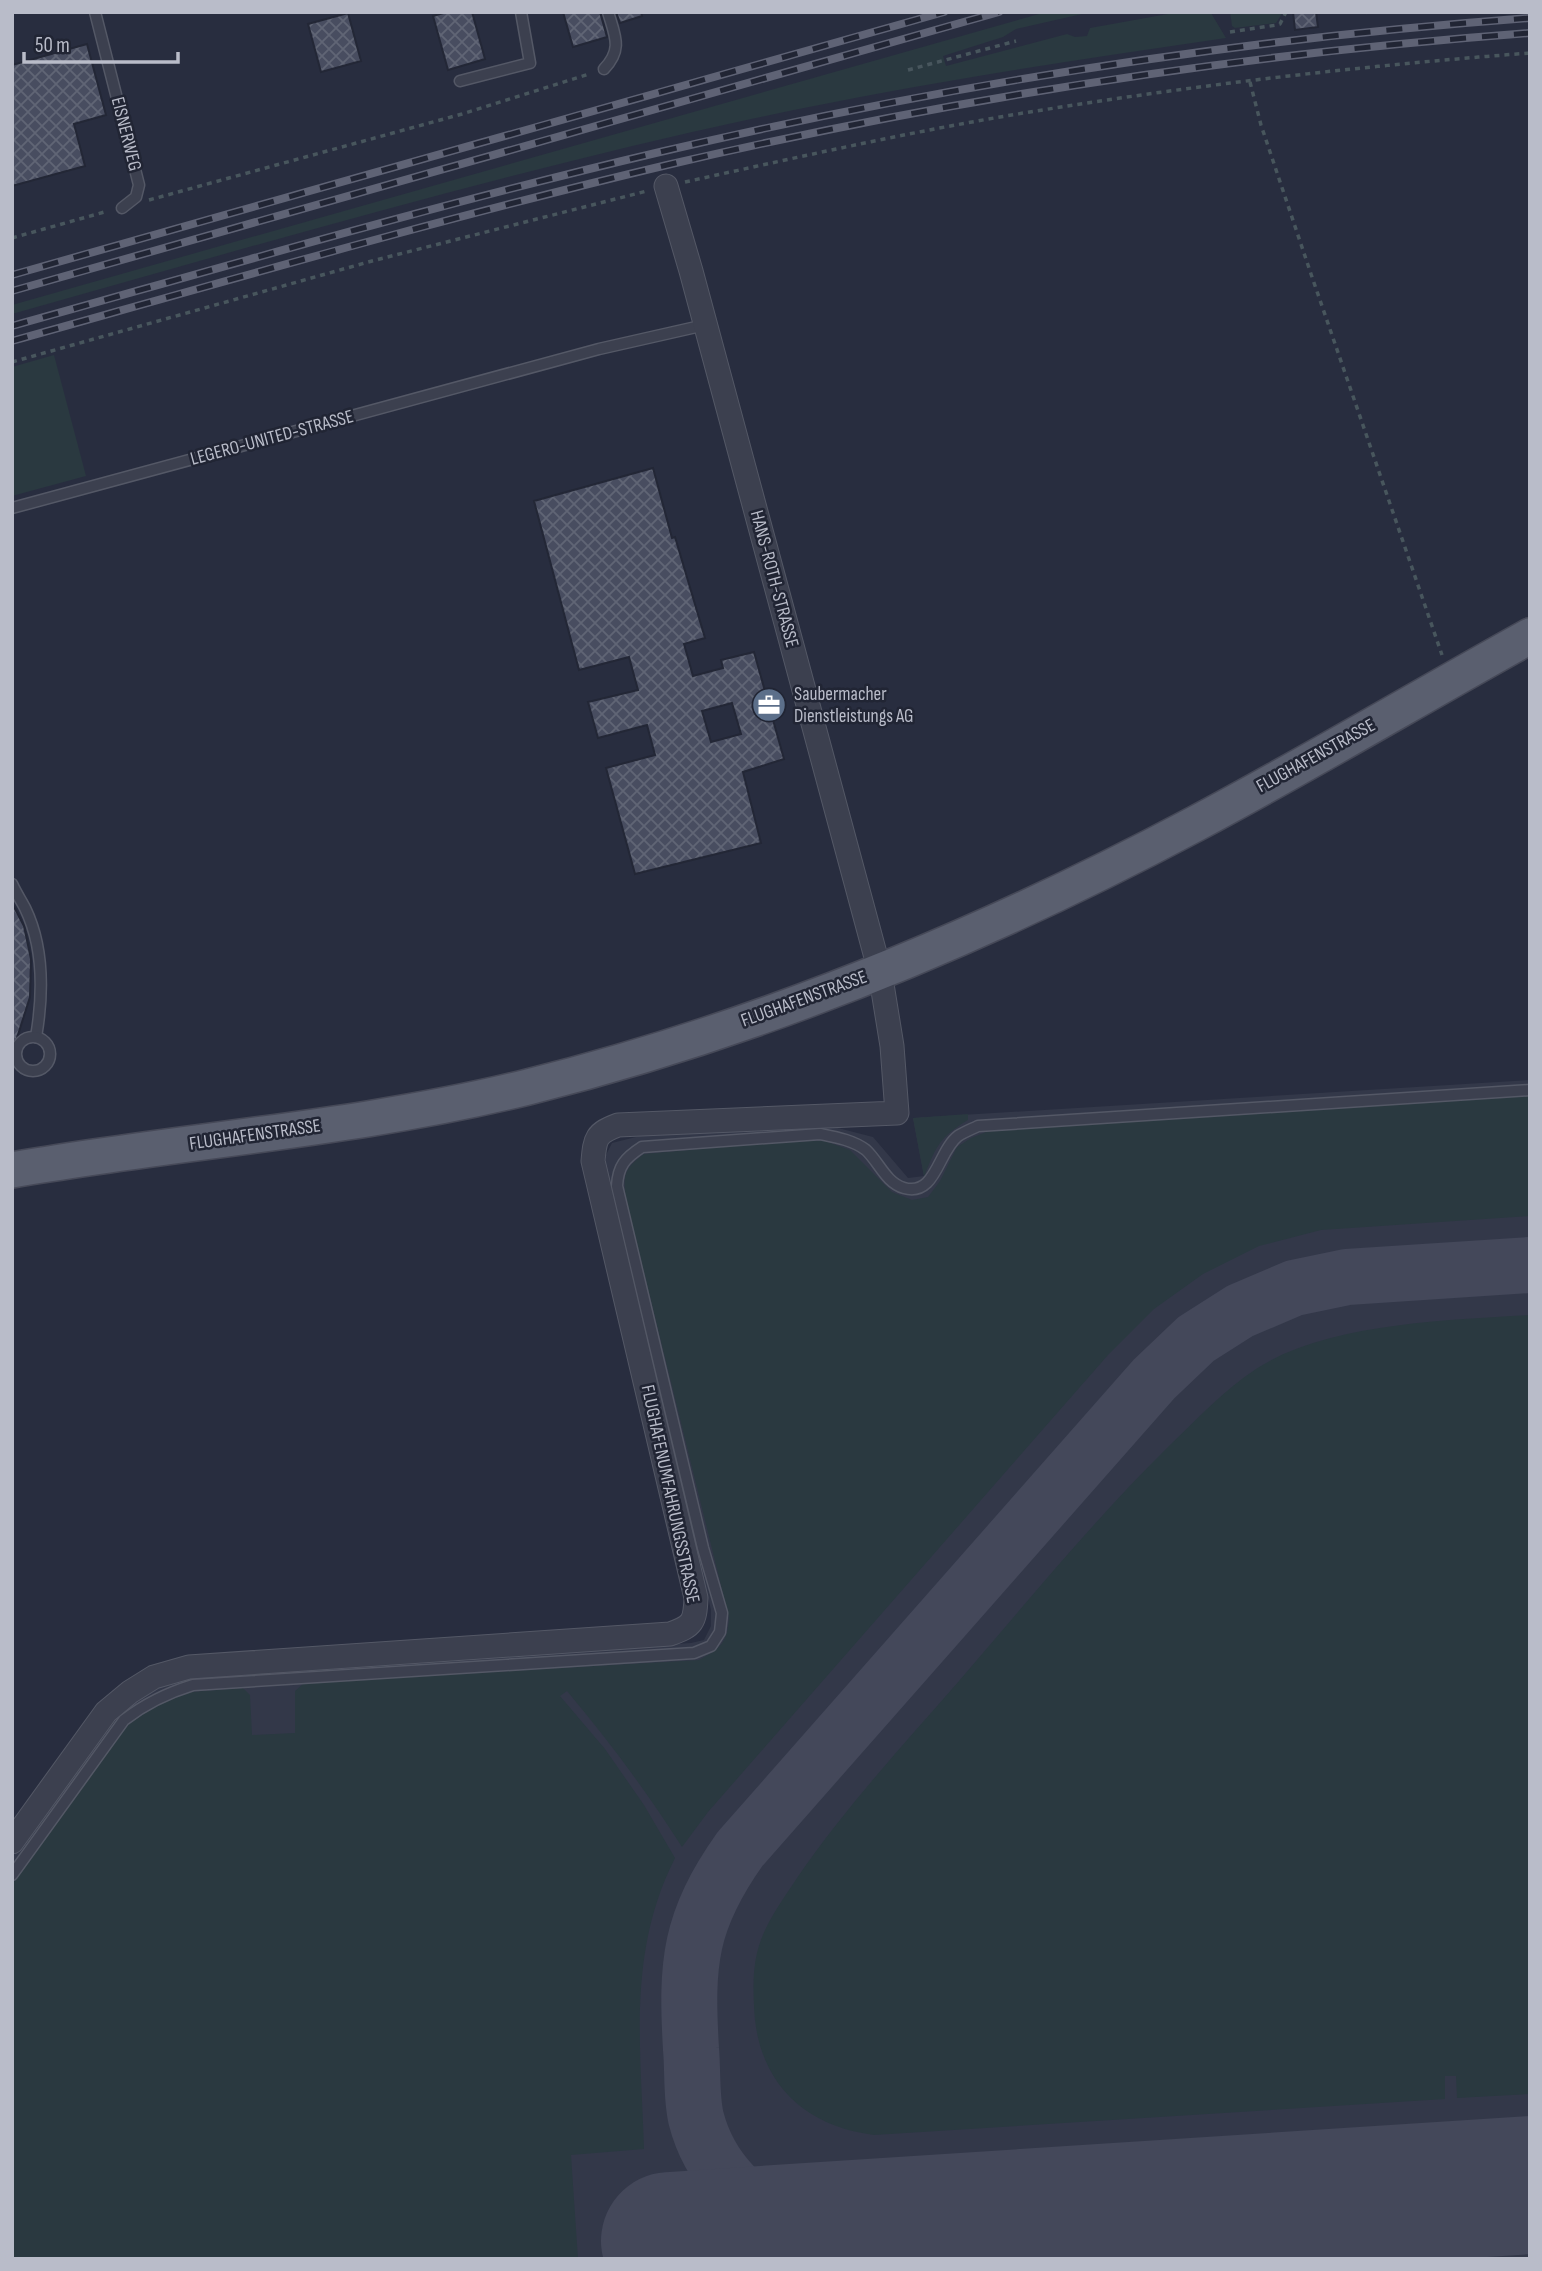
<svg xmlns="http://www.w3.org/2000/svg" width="1542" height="2271" viewBox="0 0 1542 2271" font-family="'Sofia Sans Condensed',sans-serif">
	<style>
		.airport { fill: #333849 }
		.grass { fill: #2a3940 }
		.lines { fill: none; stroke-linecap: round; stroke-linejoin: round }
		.taxiway { stroke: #44485a; stroke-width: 56 }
		.runway { stroke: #44485a; stroke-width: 138 }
		.building { fill: url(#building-cross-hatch); stroke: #232736; stroke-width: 2; fill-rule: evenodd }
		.lane-casing { stroke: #545866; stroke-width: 13 }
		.street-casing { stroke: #545866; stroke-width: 25 }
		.primary-casing { stroke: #464958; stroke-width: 38 }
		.path { stroke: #48565d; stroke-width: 3.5; stroke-dasharray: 5 5; stroke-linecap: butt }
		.lane { stroke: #3c404f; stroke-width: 10 }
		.street { stroke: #3c404f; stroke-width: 23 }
		.primary { stroke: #5a5f6f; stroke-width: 35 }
		.rail-casing { stroke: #5f6375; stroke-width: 8 }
		.rail { stroke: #212534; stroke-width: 5; stroke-dasharray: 16; stroke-linecap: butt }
		.labels { text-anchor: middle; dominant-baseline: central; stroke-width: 5; stroke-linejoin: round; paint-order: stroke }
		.street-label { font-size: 19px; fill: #b9bcc9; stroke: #212534 }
		.poi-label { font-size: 19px; fill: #b9bcc9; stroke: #212534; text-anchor: start }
	</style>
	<defs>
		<pattern id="building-cross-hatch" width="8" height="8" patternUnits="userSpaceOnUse" patternTransform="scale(1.75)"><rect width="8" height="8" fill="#484d60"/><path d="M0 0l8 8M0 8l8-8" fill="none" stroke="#606575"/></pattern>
	</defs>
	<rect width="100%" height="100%" fill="#282d3f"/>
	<path class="airport" d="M1530,1080V2259H12V1858L108,1724L141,1695L168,1682L199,1676L691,1643L704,1640L711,1626V1610L605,1175L606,1155L612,1143L640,1136L834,1127L873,1137L908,1178L924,1176L913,1118Z"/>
	<g class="grass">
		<path d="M1046,12H1091L1016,29L1003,37L943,56L946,66L1067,34L1075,37L1087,36L1090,28L1179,12L1211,13L1226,38C1067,61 908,85 751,119C502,173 257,245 12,314V305Z"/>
		<path d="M1230,12H1283L1276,23L1235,28L1232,26Z"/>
		<path d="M54,355L86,476L12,496V367Z"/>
		<path d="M1530,1095V1216L1321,1230L1259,1246L1203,1274L1154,1309L1108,1355L708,1812L682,1847C647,1792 609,1741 567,1691L560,1696L605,1749L644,1805L675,1858C627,1953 641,2047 644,2149L571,2155L578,2259H12V1884L123,1728L157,1705L190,1692L243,1688L250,1695L252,1735L295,1733V1691L304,1683L699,1660C721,1648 727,1643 729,1618L626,1199C623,1175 624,1169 644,1154L789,1141H825L850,1150L892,1192L912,1200L928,1197L940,1181L957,1147L971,1138L991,1130Z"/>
		<path d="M968,1114V1120C940,1137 936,1146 924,1177L913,1118Z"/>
		<path d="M1530,1315V2094L1457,2098L1456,2076H1445V2099L874,2135C801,2126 756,2079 754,2005C753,1988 753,1970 757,1953C763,1926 782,1901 797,1878C845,1808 903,1745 959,1681C1027,1602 1094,1520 1168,1447C1196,1420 1224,1390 1256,1369C1326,1323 1448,1320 1530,1315Z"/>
	</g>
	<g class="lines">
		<path class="taxiway" d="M845,2230C829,2228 812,2229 797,2224C747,2209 709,2169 696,2118C691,2096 693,2071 691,2049C686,1963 689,1921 740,1849L1154,1379L1196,1339L1240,1311L1294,1288L1347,1277L1530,1265"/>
		<path class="runway" d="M670,2241L1530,2185"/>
	</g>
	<g class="building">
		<path d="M447,12H472L485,59L448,70L433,16Z"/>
		<path d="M563,12H600L607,37L573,47Z"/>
		<path d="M616,12H641L642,16L620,23Z"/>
		<path d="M1293,12H1316L1318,27L1295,30Z"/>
		<path d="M348,13L361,61L321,72L308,24Z"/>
		<path d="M87,44L106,115L74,124L85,166L12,186V65Z"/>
		<path d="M653,468L672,538L675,537L705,638L684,644L693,676L723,668L721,660L754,652L784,759L743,772L761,843L635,874L606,768L655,755L647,725L598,738L588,702L638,690L629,657L579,670L534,501ZM732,703L741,734L711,742L702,711Z"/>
		<path d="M12,903L24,926L31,959L30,997L16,1041H12Z"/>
	</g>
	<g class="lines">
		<g class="lane-casing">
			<g id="lane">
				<path d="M95,12L139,185L136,197L122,208"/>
				<path d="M604,69C623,49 615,36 608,12"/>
				<path d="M460,81L530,63L521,12"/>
				<path d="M12,508L599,349L705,325"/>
				<path d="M12,884C16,893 21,900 25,908C44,947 43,996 36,1037"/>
				<circle cx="33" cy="1054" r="17"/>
				<path d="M12,1875L124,1720C146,1703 167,1693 193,1685L694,1653L711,1646L720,1632L722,1613L703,1548L617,1186C618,1166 625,1158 642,1147L820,1134C835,1137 853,1140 866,1150C879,1162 886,1183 904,1188C936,1197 938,1151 958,1136C964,1132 972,1129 978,1126L1530,1090"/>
			</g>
		</g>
		<g class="street-casing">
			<path id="street" d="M12,1842L106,1712L130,1692L154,1677L189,1667L670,1634C693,1626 695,1622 696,1598L593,1161C595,1138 596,1133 618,1125L897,1113L892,1046L880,972L691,271L666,186"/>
		</g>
		<g class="primary-casing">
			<path id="primary" d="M12,1170C184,1140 359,1129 528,1087C760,1029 984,936 1195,824C1308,764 1418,698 1530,636"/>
		</g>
		<g class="path">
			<path d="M1367,12L1368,13"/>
			<path d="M1230,32L1277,25L1280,24L1286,12"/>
			<path d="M908,70L1016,41"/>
			<path d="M1250,82L1261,125L1311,274L1442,655"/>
			<path d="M685,182C808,155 931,127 1055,108C1212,83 1371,65 1530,53"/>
			<path d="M149,200L462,114L589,74"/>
			<path d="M12,238L108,211"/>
			<path d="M12,362L372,261L647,191"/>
		</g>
		<use href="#lane" class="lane"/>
		<use href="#street" class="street"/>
		<use href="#primary" class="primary"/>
		<g class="rail-casing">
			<g id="rail">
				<path d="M12,275L944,12"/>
				<path d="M12,291L999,12"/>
				<path d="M12,326C227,266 442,203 660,152C945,85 1238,39 1530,18"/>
				<path d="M12,341C230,280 447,217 667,165C950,99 1240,54 1530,33"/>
			</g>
		</g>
		<use href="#rail" class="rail"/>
	</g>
	<defs>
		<g id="office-disc" transform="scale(1.75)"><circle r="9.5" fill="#5c6f8a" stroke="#212534"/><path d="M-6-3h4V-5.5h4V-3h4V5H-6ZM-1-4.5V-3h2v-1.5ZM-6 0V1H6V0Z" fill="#fff"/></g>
	</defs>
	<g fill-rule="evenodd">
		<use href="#office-disc" x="769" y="705"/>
	</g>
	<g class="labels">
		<g class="street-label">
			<text transform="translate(126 134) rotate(76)">EISNERWEG</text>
			<text transform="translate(272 438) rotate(-15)">LEGERO-UNITED-STRASSE</text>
			<text transform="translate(774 579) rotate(75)">HANS-ROTH-STRASSE</text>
			<text transform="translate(1316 756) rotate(-29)">FLUGHAFENSTRASSE</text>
			<text transform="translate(804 999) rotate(-20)">FLUGHAFENSTRASSE</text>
			<text transform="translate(255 1135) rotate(-8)">FLUGHAFENSTRASSE</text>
			<text transform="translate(670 1494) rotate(78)">FLUGHAFENUMFAHRUNGSSTRASSE</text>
		</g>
		<g class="poi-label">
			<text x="794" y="694">Saubermacher<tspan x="794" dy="22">Dienstleistungs AG</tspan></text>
		</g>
	</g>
	<rect width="1542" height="2271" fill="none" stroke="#b9bcc9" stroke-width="28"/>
	<path d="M24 52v10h154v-10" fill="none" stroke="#b9bcc9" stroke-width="3.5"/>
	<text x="35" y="52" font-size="21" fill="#b9bcc9" stroke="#212534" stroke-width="5" paint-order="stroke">50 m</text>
</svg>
